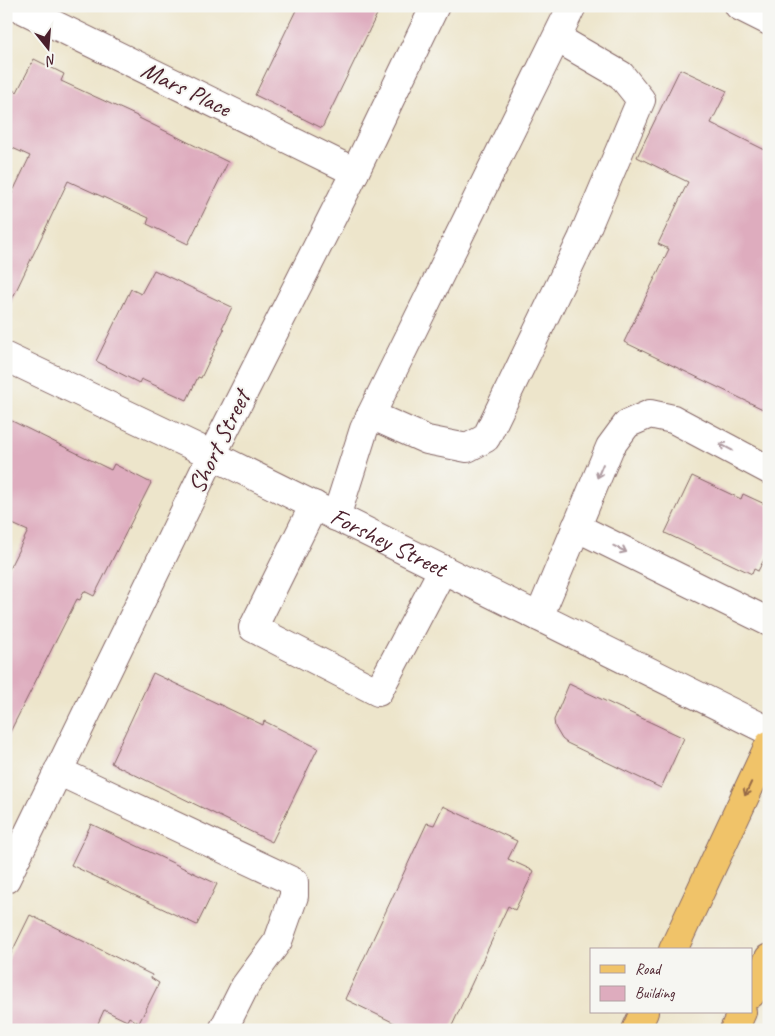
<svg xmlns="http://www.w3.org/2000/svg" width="775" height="1036" viewBox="0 0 775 1036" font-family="Caveat,sans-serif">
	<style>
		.building { fill: #deacbe }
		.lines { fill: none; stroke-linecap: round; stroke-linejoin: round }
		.minor-casing { stroke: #836463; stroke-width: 30 }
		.major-casing { stroke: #836463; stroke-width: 30 }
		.minor { stroke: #fff; stroke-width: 28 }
		.major { stroke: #f0c369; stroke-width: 28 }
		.oneway { stroke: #ae9aa0 }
		.oneway2 { stroke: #956947 }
		.labels { text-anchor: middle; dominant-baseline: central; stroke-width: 4; stroke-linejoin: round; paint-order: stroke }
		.street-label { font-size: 25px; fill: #4a1f2b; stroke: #f6f6f2 }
	</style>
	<rect width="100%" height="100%" fill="#f6f6f2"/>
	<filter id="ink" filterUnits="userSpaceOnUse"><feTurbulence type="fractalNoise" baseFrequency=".02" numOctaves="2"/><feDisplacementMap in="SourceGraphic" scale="10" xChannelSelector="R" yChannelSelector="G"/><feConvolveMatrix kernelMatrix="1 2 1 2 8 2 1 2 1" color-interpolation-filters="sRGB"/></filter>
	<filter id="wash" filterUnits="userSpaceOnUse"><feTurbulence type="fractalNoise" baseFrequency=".0096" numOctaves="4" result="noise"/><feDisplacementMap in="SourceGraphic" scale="20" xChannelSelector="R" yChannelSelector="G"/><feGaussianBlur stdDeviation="1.12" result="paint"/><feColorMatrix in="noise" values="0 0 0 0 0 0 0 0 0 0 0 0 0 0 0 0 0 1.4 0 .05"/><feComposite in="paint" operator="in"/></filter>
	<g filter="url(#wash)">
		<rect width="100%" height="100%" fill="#ede5cb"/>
		<g id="blocks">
			<g class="building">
				<path d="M298,6H381L322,128L255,95Z"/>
				<path d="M34,59L64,74L61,81L137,116V117L228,162L188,244L147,224L149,218L68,181L6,312V206L30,156L6,145V87L17,92Z"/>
				<path d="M680,69L727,91L711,123L769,152V412L624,342L669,249L658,244L688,182L637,157Z"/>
				<path d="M154,270L232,307L222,328L224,329L201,378L198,377L187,400L141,379L139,383L96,361L131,289L141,294Z"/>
				<path d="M6,418L111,470L114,464L151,483L94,596L84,591L80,600L77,599L6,740V575L28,531L6,521Z"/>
				<path d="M692,476L741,499L743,494L769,506V550L758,571L754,569L752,574L665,533Z"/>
				<path d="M153,673L263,725L264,721L318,748L272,842L111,763Z"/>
				<path d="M569,684L684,738L661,788L567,743L562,739L555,727L554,720Z"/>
				<path d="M443,806L517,841L508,859L534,871L515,910L508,906L450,1030H409L345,999L427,823L434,825Z"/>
				<path d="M91,824L217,884L197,925L71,865Z"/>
				<path d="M30,915L152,975L151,978L159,983L139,1023L129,1017L127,1021L104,1010L95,1030H6V964Z"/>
			</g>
		</g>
	</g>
	<g filter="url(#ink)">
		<use href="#blocks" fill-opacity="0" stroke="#836463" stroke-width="1"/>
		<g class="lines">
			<g class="minor-casing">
				<g id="minor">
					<path d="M16,6L355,172"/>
					<path d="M739,6L769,21"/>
					<path id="s1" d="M6,357L212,455L769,731"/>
					<path d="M371,415L427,440L467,448L486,438L582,239L641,100L621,75L557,38"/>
					<path d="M314,505L253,628L378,692L443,569"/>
					<path d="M336,517L364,429L572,6"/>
					<path d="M576,527L769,622"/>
					<path d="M539,617L610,447L627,424L650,414L673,419L769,470"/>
					<path d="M58,771L294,882V896L278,941L245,986L223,1030"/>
					<path d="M6,879L212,455L355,172L435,6"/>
				</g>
			</g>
			<g class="major-casing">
				<g id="major">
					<path d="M673,950L769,745"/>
					<path d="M751,994L769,958"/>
					<path d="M636,1030L644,1012"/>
					<path d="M734,1030L742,1012"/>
				</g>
			</g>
			<use href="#minor" class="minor"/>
			<use href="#major" class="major"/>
		</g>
		<defs><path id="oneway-shaft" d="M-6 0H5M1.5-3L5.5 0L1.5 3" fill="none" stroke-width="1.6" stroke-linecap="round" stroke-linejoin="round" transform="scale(1.25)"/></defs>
		<g class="oneway">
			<use href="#oneway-shaft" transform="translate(726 447) rotate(-152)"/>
			<use href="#oneway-shaft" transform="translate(600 471) rotate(113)"/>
			<use href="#oneway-shaft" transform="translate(620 549) rotate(26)"/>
		</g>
		<use class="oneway2" href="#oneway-shaft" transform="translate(748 789) rotate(115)"/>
	</g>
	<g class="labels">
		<g class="street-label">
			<text transform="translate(186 89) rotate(26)">Mars Place</text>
			<text transform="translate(219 442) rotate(-64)">Short Street</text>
			<text stroke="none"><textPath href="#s1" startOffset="425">Forshey Street</textPath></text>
		</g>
	</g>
	<rect width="775" height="1036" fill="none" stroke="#f6f6f2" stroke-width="25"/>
	<rect x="590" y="948" width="162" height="65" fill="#f6f6f2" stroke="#b1a0a2"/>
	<rect x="600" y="965" width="25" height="8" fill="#f0c369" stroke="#b1a0a2"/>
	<text x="635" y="974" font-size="15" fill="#4a1f2b">Road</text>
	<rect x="600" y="986" width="25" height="15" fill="#deacbe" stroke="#b1a0a2"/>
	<text x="635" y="998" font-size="15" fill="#4a1f2b">Building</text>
	<g transform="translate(48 48) rotate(163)" stroke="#f6f6f2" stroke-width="4" paint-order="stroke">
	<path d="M0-4L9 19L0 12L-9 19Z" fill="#4a1f2b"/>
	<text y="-8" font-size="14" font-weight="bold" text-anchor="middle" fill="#4a1f2b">N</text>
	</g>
</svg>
